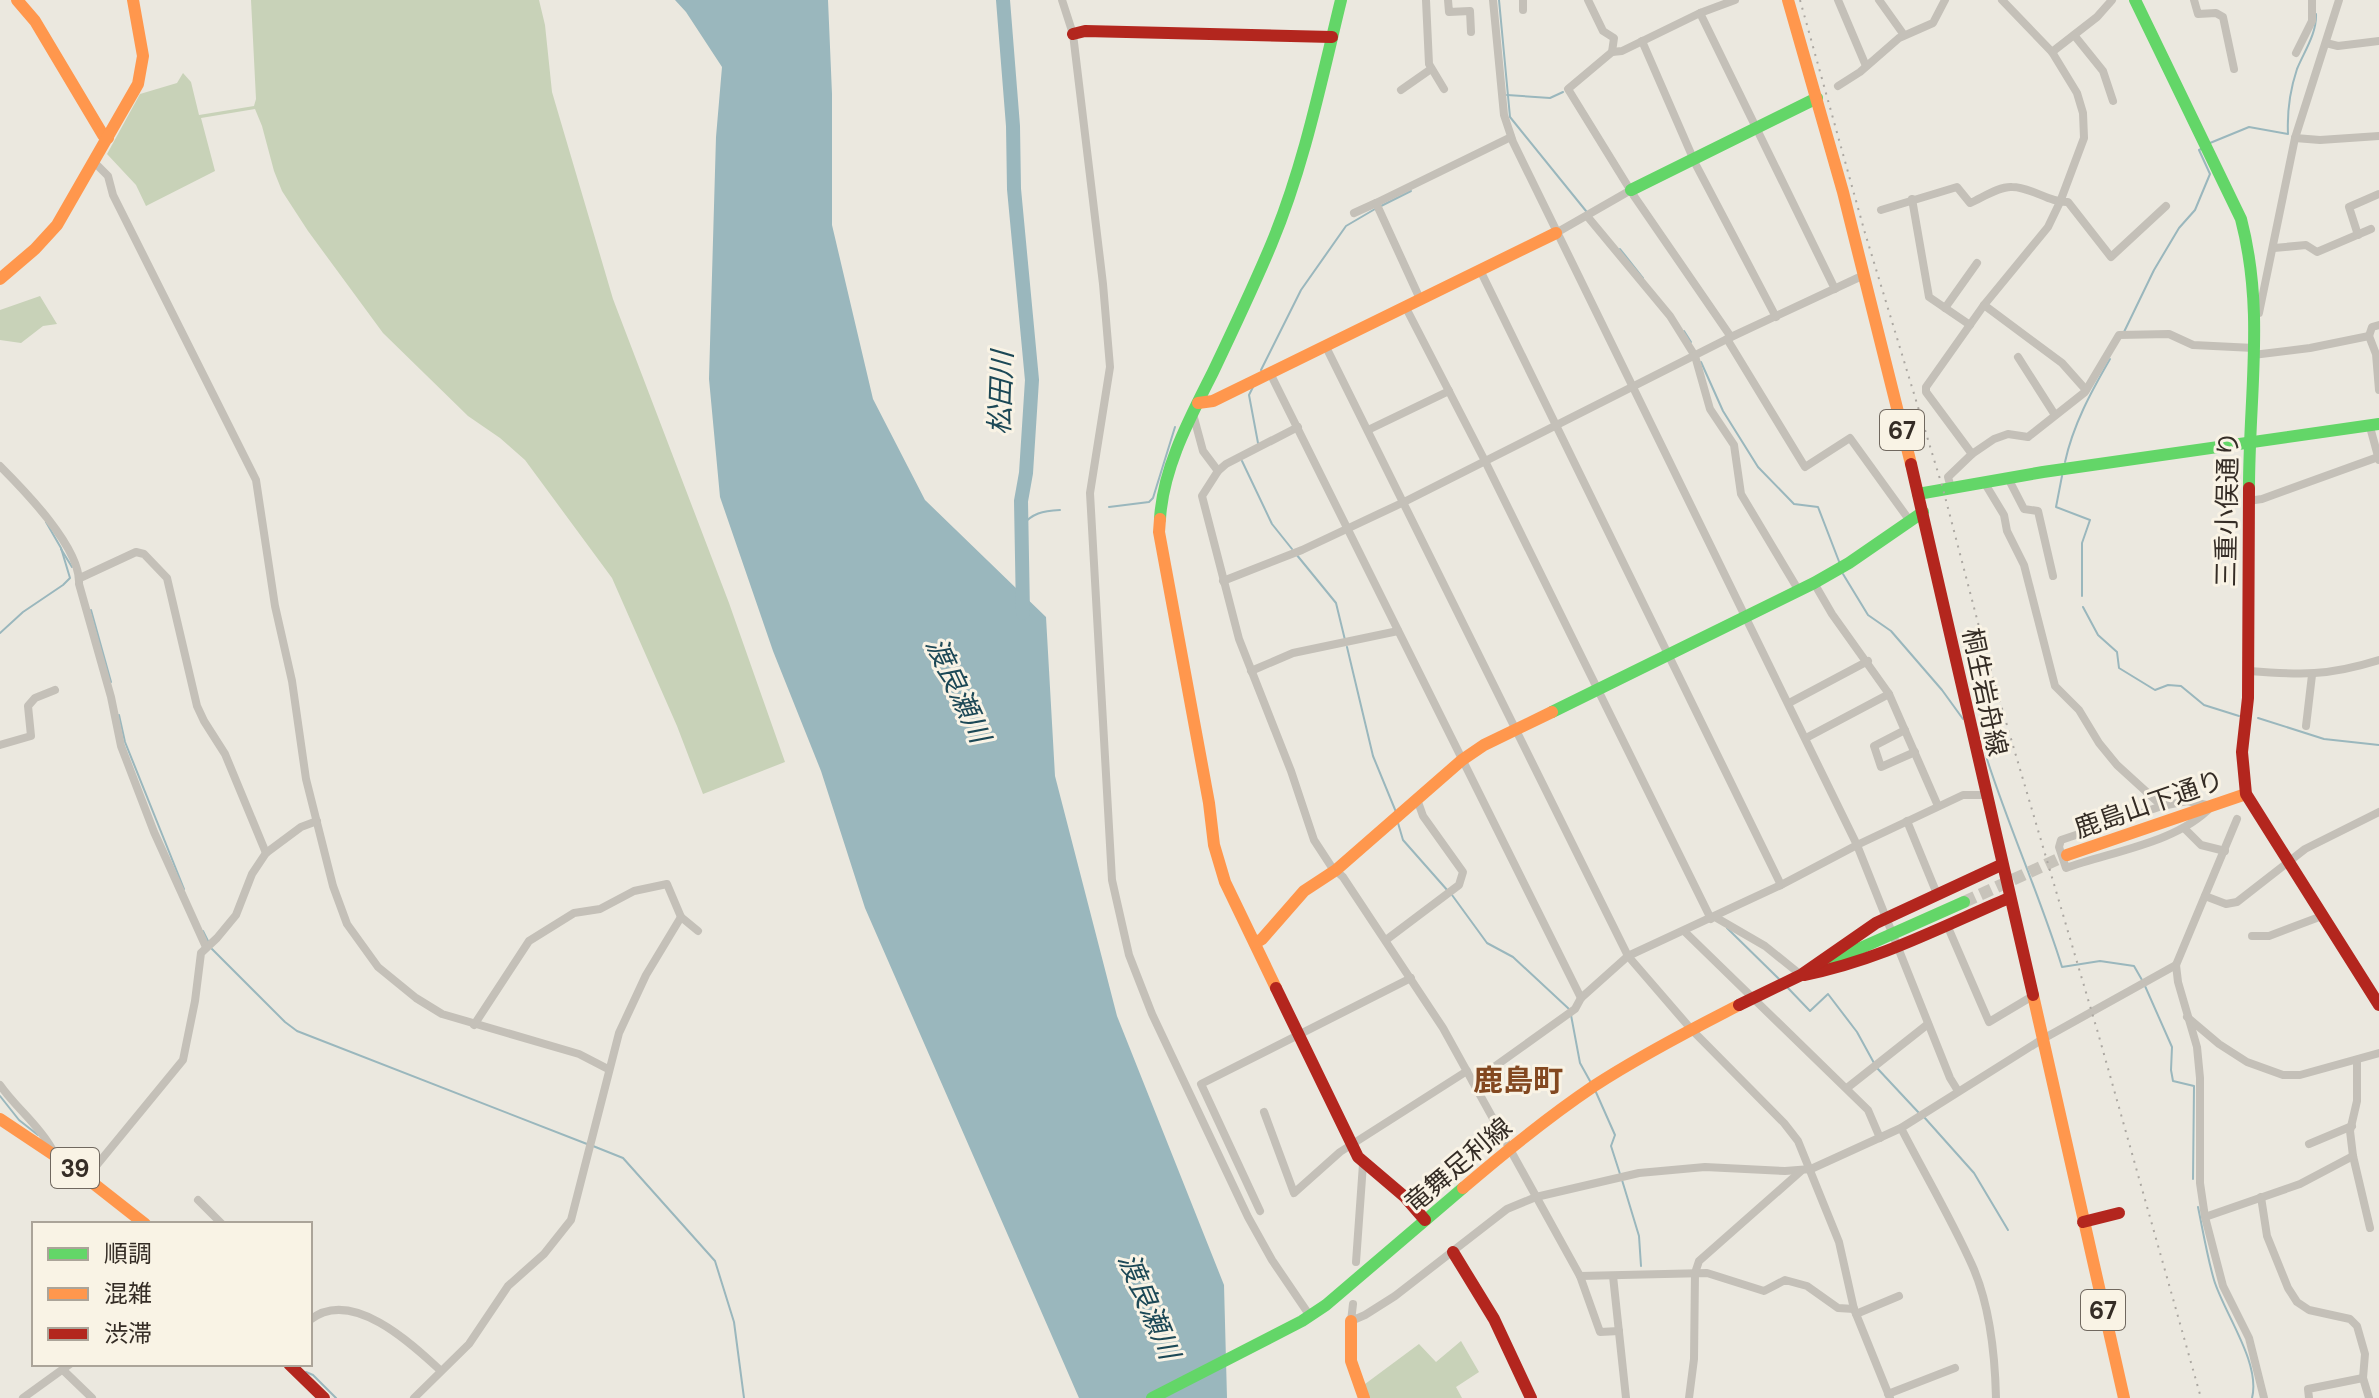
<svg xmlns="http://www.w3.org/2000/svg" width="2379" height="1398" viewBox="0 0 2379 1398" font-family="'DM Sans','Noto Sans JP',sans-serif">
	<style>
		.green { fill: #c8d2b8 }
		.water { fill: #9ab7bd }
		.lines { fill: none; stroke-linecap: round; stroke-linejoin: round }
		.stream { stroke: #9ab7bd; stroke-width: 2 }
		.river { stroke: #9ab7bd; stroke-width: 14 }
		.secondary-tunnel { stroke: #c7c3ba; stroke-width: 12; stroke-dasharray: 12 6; stroke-linecap: butt }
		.street { stroke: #c4c0b8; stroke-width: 8 }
		.fast { stroke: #63d668; stroke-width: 12 }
		.slow { stroke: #ff974d; stroke-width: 12 }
		.jam { stroke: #b3261e; stroke-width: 12 }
		.rail { stroke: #aca8a2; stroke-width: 2; stroke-dasharray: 2 6; stroke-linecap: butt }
		.labels { text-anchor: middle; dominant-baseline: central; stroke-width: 6; stroke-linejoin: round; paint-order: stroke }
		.shield { fill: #f9f3e5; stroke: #70685f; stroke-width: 2 }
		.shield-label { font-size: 24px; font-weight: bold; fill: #352d26 }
		.street-label { font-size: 26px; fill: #352d26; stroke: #f9f3e5 }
		.water-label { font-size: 28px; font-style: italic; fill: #1c4856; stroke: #f9f3e5 }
		.quarter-label { font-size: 30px; font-weight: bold; fill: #834820; stroke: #f9f3e5 }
	</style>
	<rect width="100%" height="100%" fill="#ebe8df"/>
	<g class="green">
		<path d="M251,0H539L545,25L552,92L613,299L729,603L785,762L703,794L677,726L612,578L525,460L500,438L468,416L383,333L308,231L282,191L274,171L262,126L255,109L201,118L215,171L146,206L136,185L107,154L140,94L177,83L183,73L191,82L199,115L254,106L256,99Z"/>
		<path d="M40,296L57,324L43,326L21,343L0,340V310Z"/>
		<path d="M1461,1341L1479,1372L1456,1387L1462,1398H1368L1361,1387L1419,1344L1436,1362Z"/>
	</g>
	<path class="water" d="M675,0H828L832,94V225L873,399L925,500L1046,617L1055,776L1117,1016L1224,1285L1227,1398H1079L865,908L821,771L773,651L720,497L709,379L716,137L722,67L686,12Z"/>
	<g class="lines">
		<g class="stream">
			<path d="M1499,0L1510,117L1586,211"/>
			<path d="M1507,95L1550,98L1563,92"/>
			<path d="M2210,143L2249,127L2288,134C2287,112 2290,90 2297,69C2304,52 2317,33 2316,14"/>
			<path d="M1381,206L1411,191"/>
			<path d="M1620,249L1643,278"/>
			<path d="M1684,331L1691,342"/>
			<path d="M2124,332L2154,270L2179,228L2195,210L2210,174L2199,150L2201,149"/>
			<path d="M1701,362L1723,411L1758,467L1794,504L1818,507L1840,564"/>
			<path d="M1261,370L1301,290L1346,226L1375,209"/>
			<path d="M1253,387L1249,395L1258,443"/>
			<path d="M1242,461L1272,524L1292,549"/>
			<path d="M2065,462C2073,425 2091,392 2110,359"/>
			<path d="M2062,476L2056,507L2090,520L2082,543V596"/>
			<path d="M1109,507L1149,502L1153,498L1175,427"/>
			<path d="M1021,526C1033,513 1042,511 1060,510"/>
			<path d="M61,549L72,567"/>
			<path d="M1296,554L1336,603L1345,640"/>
			<path d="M1843,574L1868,615L1891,631L1942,690L1963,719"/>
			<path d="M2083,607L2098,635L2117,652L2119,668L2155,690L2168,685L2181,686L2204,705L2239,716"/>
			<path d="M91,610L111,682"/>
			<path d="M0,633L23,612L63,585L70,578L61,548L46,522"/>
			<path d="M1347,647L1373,756L1396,812"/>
			<path d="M119,715L125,742L184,889"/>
			<path d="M2258,718L2324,739L2379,745"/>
			<path d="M1986,756C2009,828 2040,896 2062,967L2100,961L2134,966L2142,980"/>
			<path d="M1398,823L1403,840L1448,891"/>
			<path d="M1452,895L1487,943L1513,957L1569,1009"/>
			<path d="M1727,928L1780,980"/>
			<path d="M203,931L209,943"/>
			<path d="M212,949L285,1022L297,1031L587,1144"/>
			<path d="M2145,986L2172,1047L2171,1070L2173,1081L2194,1086L2193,1179"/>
			<path d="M1787,987L1810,1011L1828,994L1857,1032L1874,1063"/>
			<path d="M1571,1015L1580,1063L1590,1081"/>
			<path d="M1877,1068L1919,1113"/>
			<path d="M1595,1090L1615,1135L1611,1146L1620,1174"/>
			<path d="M0,1096L19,1120L38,1135"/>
			<path d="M1924,1117L1974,1173L2008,1230"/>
			<path d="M593,1146L623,1158L715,1261L734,1322L744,1398"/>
			<path d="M1622,1180L1639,1236L1641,1266"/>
			<path d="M2198,1207C2203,1231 2207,1256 2214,1280C2224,1313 2261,1363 2252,1398"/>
			<path d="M306,1372L313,1375L336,1398"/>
		</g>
		<path class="river" d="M1003,0L1013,126L1014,189L1032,380L1026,473L1021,501L1023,613"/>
		<path class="secondary-tunnel" d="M1964,902L2067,855"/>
		<g class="street">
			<path d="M1062,0L1073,34L1103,284L1110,367L1090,493L1112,880L1129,955L1152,1014L1248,1217L1272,1260L1310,1316"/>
			<path d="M1426,0L1429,64L1444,89"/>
			<path d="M1448,0L1449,12L1470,11L1471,32"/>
			<path d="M1493,0L1504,115L1513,142L1857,845L1950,1078L1958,1091"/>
			<path d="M1588,0L1603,31L1614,38L1612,52"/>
			<path d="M1838,0L1866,66"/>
			<path d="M1879,0L1904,35"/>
			<path d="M2194,0L2198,14L2216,13L2223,17L2234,69"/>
			<path d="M1523,10V0"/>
			<path d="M1700,13L1835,289"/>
			<path d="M2074,35L2103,71L2113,101"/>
			<path d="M1642,41L1696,165L1776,317"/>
			<path d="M2326,43L2338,46L2379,41"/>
			<path d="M2052,52L2097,17L2112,0"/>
			<path d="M2296,53L2312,21V0"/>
			<path d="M1838,86L1860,72L1899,38L1933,23L1945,0"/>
			<path d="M1401,90L1431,69"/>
			<path d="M2295,138L2320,140L2379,136"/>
			<path d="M95,163L108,176L113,195L256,480L275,606L292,681L306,779L333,886L347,924L378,967L416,998L442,1014L579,1054L608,1069"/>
			<path d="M1912,199L1929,297L1970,325"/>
			<path d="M1881,210L1957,187L1970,203C1982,198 1999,186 2012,187C2032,187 2049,203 2068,202L2111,257L2166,206"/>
			<path d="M1354,213L1376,203"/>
			<path d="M1587,216L1670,316L1695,356L1710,409L1734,445L1741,494L1799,591"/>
			<path d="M1556,233L1631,190"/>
			<path d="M2358,235L2349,207L2379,194"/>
			<path d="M2274,248L2306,245L2317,252L2371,229"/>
			<path d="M1480,270L1781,885"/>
			<path d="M1420,299L1376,203L1511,137"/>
			<path d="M1984,305L2062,363L2086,390"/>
			<path d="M1405,306L1485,461L1711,919"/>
			<path d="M1945,308L1977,263"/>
			<path d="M2259,313L2295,138L2339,0"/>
			<path d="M2369,336L2372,327L2379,325"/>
			<path d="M1731,337L1634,196L1568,89L1612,52L1622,51L1700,13L1735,0"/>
			<path d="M1727,339L1805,467L1850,438L1910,521"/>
			<path d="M1326,347L1628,956L1691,1029L1784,1123L1798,1141L1839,1242L1854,1309L1890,1398"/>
			<path d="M2253,355L2310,348L2369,336L2376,354L2379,390"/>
			<path d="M2018,357L2055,415"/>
			<path d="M1270,373L1581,998"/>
			<path d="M1193,414L1203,451L1218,471"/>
			<path d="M1298,427L1226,464L1218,471L1202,496L1239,639L1291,771L1314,840L1331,866L1343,877L1443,1028L1580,1276L1707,1273L1764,1291L1785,1280L1807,1286L1838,1308L1854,1309"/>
			<path d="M2370,427L2379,460"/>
			<path d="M1368,430L1449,391"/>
			<path d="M1972,454L1926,392V387L1984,305L2048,227L2060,202L2084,138L2083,113L2077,93L2052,52L2002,0"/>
			<path d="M0,466C25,491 81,548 79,584L111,697L121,746L154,832L206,947"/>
			<path d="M2008,478L2024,509L2038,511L2053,576"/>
			<path d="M1984,482L2004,515L2007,531L2024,565L2055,686L2079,710L2099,743L2117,765L2162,806"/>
			<path d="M1951,488L1948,477L1972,454L1994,439L2008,434L2028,437L2085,392L2119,335L2169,334L2193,345L2254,348"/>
			<path d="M2248,501L2262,499L2378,457"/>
			<path d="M80,578L136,552L144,554L167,578L197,706L204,721L225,754L266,853"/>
			<path d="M1223,581L1302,550L1404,502L1731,337L1864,275"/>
			<path d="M1814,583L1832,614L1889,694L1938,806"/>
			<path d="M1251,671L1293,653L1398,631"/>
			<path d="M2249,671C2301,675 2328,676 2379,660"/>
			<path d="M1789,703L1868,661"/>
			<path d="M2306,726L2312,675"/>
			<path d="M1905,730L1874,746L1881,767L1915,752"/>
			<path d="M1806,738L1889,694"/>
			<path d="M0,745L31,736L28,706L35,698L55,690"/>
			<path d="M2187,801L2212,806C2177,843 2113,851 2066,868L2059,847L2061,840L2162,806Z"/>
			<path d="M2237,819L2176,965L2178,982L2197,1047L2200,1078V1183L2205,1217L2223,1286L2249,1338L2264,1398"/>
			<path d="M1907,821L1937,894"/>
			<path d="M2185,829L2201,845L2225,851"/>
			<path d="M2205,896L2226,904L2237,902L2305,849L2379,812"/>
			<path d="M1715,917L1765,946L1801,975"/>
			<path d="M1947,925L1989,1022L2031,997"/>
			<path d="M1684,931L1868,1110L1880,1138"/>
			<path d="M2252,936H2269L2322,916"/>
			<path d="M1386,940L1459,885L1463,872L1423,816L1417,799"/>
			<path d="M2187,1017L2219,1044L2247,1062L2283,1075H2300L2379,1053"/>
			<path d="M474,1025L529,941L574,913L600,909L634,891L667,884L681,917"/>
			<path d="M2357,1061V1101L2350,1131L2353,1156L2370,1228"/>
			<path d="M1473,1082L1575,1009L1581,998L1628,956L1781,885L1857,845L1963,795H1985"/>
			<path d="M0,1085C16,1108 39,1125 52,1149"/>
			<path d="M1847,1088L1928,1024"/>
			<path d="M1264,1112L1294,1193L1340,1152L1467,1071"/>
			<path d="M1901,1128C1924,1173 1951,1218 1972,1265C1990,1305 1995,1354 1996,1398"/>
			<path d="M2309,1144L2352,1126"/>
			<path d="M87,1177L183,1060L195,1001L201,953L217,938L236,915L252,874L266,853L301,827L317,821"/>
			<path d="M2261,1197L2267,1236L2288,1288L2297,1302L2309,1310L2350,1319L2357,1326L2365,1354L2363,1378L2369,1398"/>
			<path d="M198,1200L222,1224"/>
			<path d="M1260,1211L1201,1084L1411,978"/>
			<path d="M2205,1217L2300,1184L2353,1156"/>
			<path d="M1356,1262L1363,1164"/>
			<path d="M1580,1276L1600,1332L1619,1331"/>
			<path d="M1613,1276L1626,1398"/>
			<path d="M1353,1304L1351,1321L1365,1315L1395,1296L1507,1209L1536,1197L1639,1173L1705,1167L1785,1171L1811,1169L1901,1128L2041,1040L2176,965"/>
			<path d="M1856,1314L1899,1296"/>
			<path d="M310,1320C351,1287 411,1343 440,1370"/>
			<path d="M63,1370L92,1398"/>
			<path d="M1888,1394L1955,1368"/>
			<path d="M23,1398L70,1364"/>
			<path d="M414,1398L469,1344L508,1286L544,1254L571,1220L619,1033L646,975L681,917L698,931"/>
			<path d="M1689,1398L1694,1359L1695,1273L1699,1261L1801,1171"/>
			<path d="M2309,1398L2308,1389L2363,1378"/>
		</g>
		<g class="fast">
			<path d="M2135,0L2241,219C2265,311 2249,394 2249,488"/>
			<path d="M1631,190L1817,98"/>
			<path d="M1918,494L2043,472L2379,424"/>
			<path d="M1160,519C1163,467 1190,418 1213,372C1233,330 1253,288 1271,245C1304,166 1321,82 1341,0"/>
			<path d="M1552,712L1814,583L1849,563L1923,512"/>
			<path d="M1818,967L1964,902"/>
			<path d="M1152,1398L1302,1321L1326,1305L1463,1188"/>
		</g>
		<g class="slow">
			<path d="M17,0L35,21L103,135L108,138"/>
			<path d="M1788,0L1843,192L1911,464"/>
			<path d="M0,279L35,249L57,225L138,84L143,56L133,0"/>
			<path d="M1198,403L1213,401L1556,233"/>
			<path d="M1160,519L1159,532L1209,803L1214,845L1225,882L1276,988"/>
			<path d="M2067,855L2246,794"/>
			<path d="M1255,943L1262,939L1304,891L1336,870L1462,760L1484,745L1552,712"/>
			<path d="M2033,995L2124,1398"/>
			<path d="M0,1119L75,1169L145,1224"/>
			<path d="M1463,1188C1505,1152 1548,1117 1594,1086C1640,1056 1690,1030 1739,1005"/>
			<path d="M1351,1321V1361L1364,1398"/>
		</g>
		<g class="jam">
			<path d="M1073,34L1085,31L1332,37"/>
			<path d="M1911,464L2033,995"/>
			<path d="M2249,488L2248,698L2242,752L2246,794L2379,1005"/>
			<path d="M1804,975C1877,961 1941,927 2009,898"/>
			<path d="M1276,988L1358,1157L1405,1197L1425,1220"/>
			<path d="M1739,1005L1801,975L1876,923L2001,865"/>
			<path d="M2083,1222L2119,1213"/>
			<path d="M1453,1252L1494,1319L1531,1398"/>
			<path d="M289,1364L324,1398"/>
		</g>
		<path class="rail" d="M1800,0L1865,233L1943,489L1988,661L2098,1033L2201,1398"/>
	</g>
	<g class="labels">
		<g class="shield">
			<rect x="1880" y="410" width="44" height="40" rx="6"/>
			<rect x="51" y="1148" width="48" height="40" rx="6"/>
			<rect x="2081" y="1290" width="44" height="40" rx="6"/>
		</g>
		<g class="shield-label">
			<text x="1902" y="430">67</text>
			<text x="75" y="1168">39</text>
			<text x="2103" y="1310">67</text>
		</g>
		<g class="street-label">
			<text transform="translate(2227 509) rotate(-89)">三重小俣通り</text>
			<text transform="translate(1985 692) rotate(78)">桐生岩舟線</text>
			<text transform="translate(2149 804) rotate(-19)">鹿島山下通り</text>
			<text transform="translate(1458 1165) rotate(-40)">竜舞足利線</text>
		</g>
		<g class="water-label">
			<text transform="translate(1001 393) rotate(-88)">松田川</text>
			<text transform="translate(958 690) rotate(65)">渡良瀬川</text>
			<text transform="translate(1149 1306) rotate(67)">渡良瀬川</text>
		</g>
		<g class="quarter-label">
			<text x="1518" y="1080">鹿島町</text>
		</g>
	</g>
	<rect x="32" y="1222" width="280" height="144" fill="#f9f3e5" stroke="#aba499" stroke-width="2"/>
	<rect x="48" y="1248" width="40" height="12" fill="#63d668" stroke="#aba499" stroke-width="2"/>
	<text x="104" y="1262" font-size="24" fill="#352d26">順調</text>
	<rect x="48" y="1288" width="40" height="12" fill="#ff974d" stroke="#aba499" stroke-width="2"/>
	<text x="104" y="1302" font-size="24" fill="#352d26">混雑</text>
	<rect x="48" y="1328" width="40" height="12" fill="#b3261e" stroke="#aba499" stroke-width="2"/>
	<text x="104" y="1342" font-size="24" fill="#352d26">渋滞</text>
</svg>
